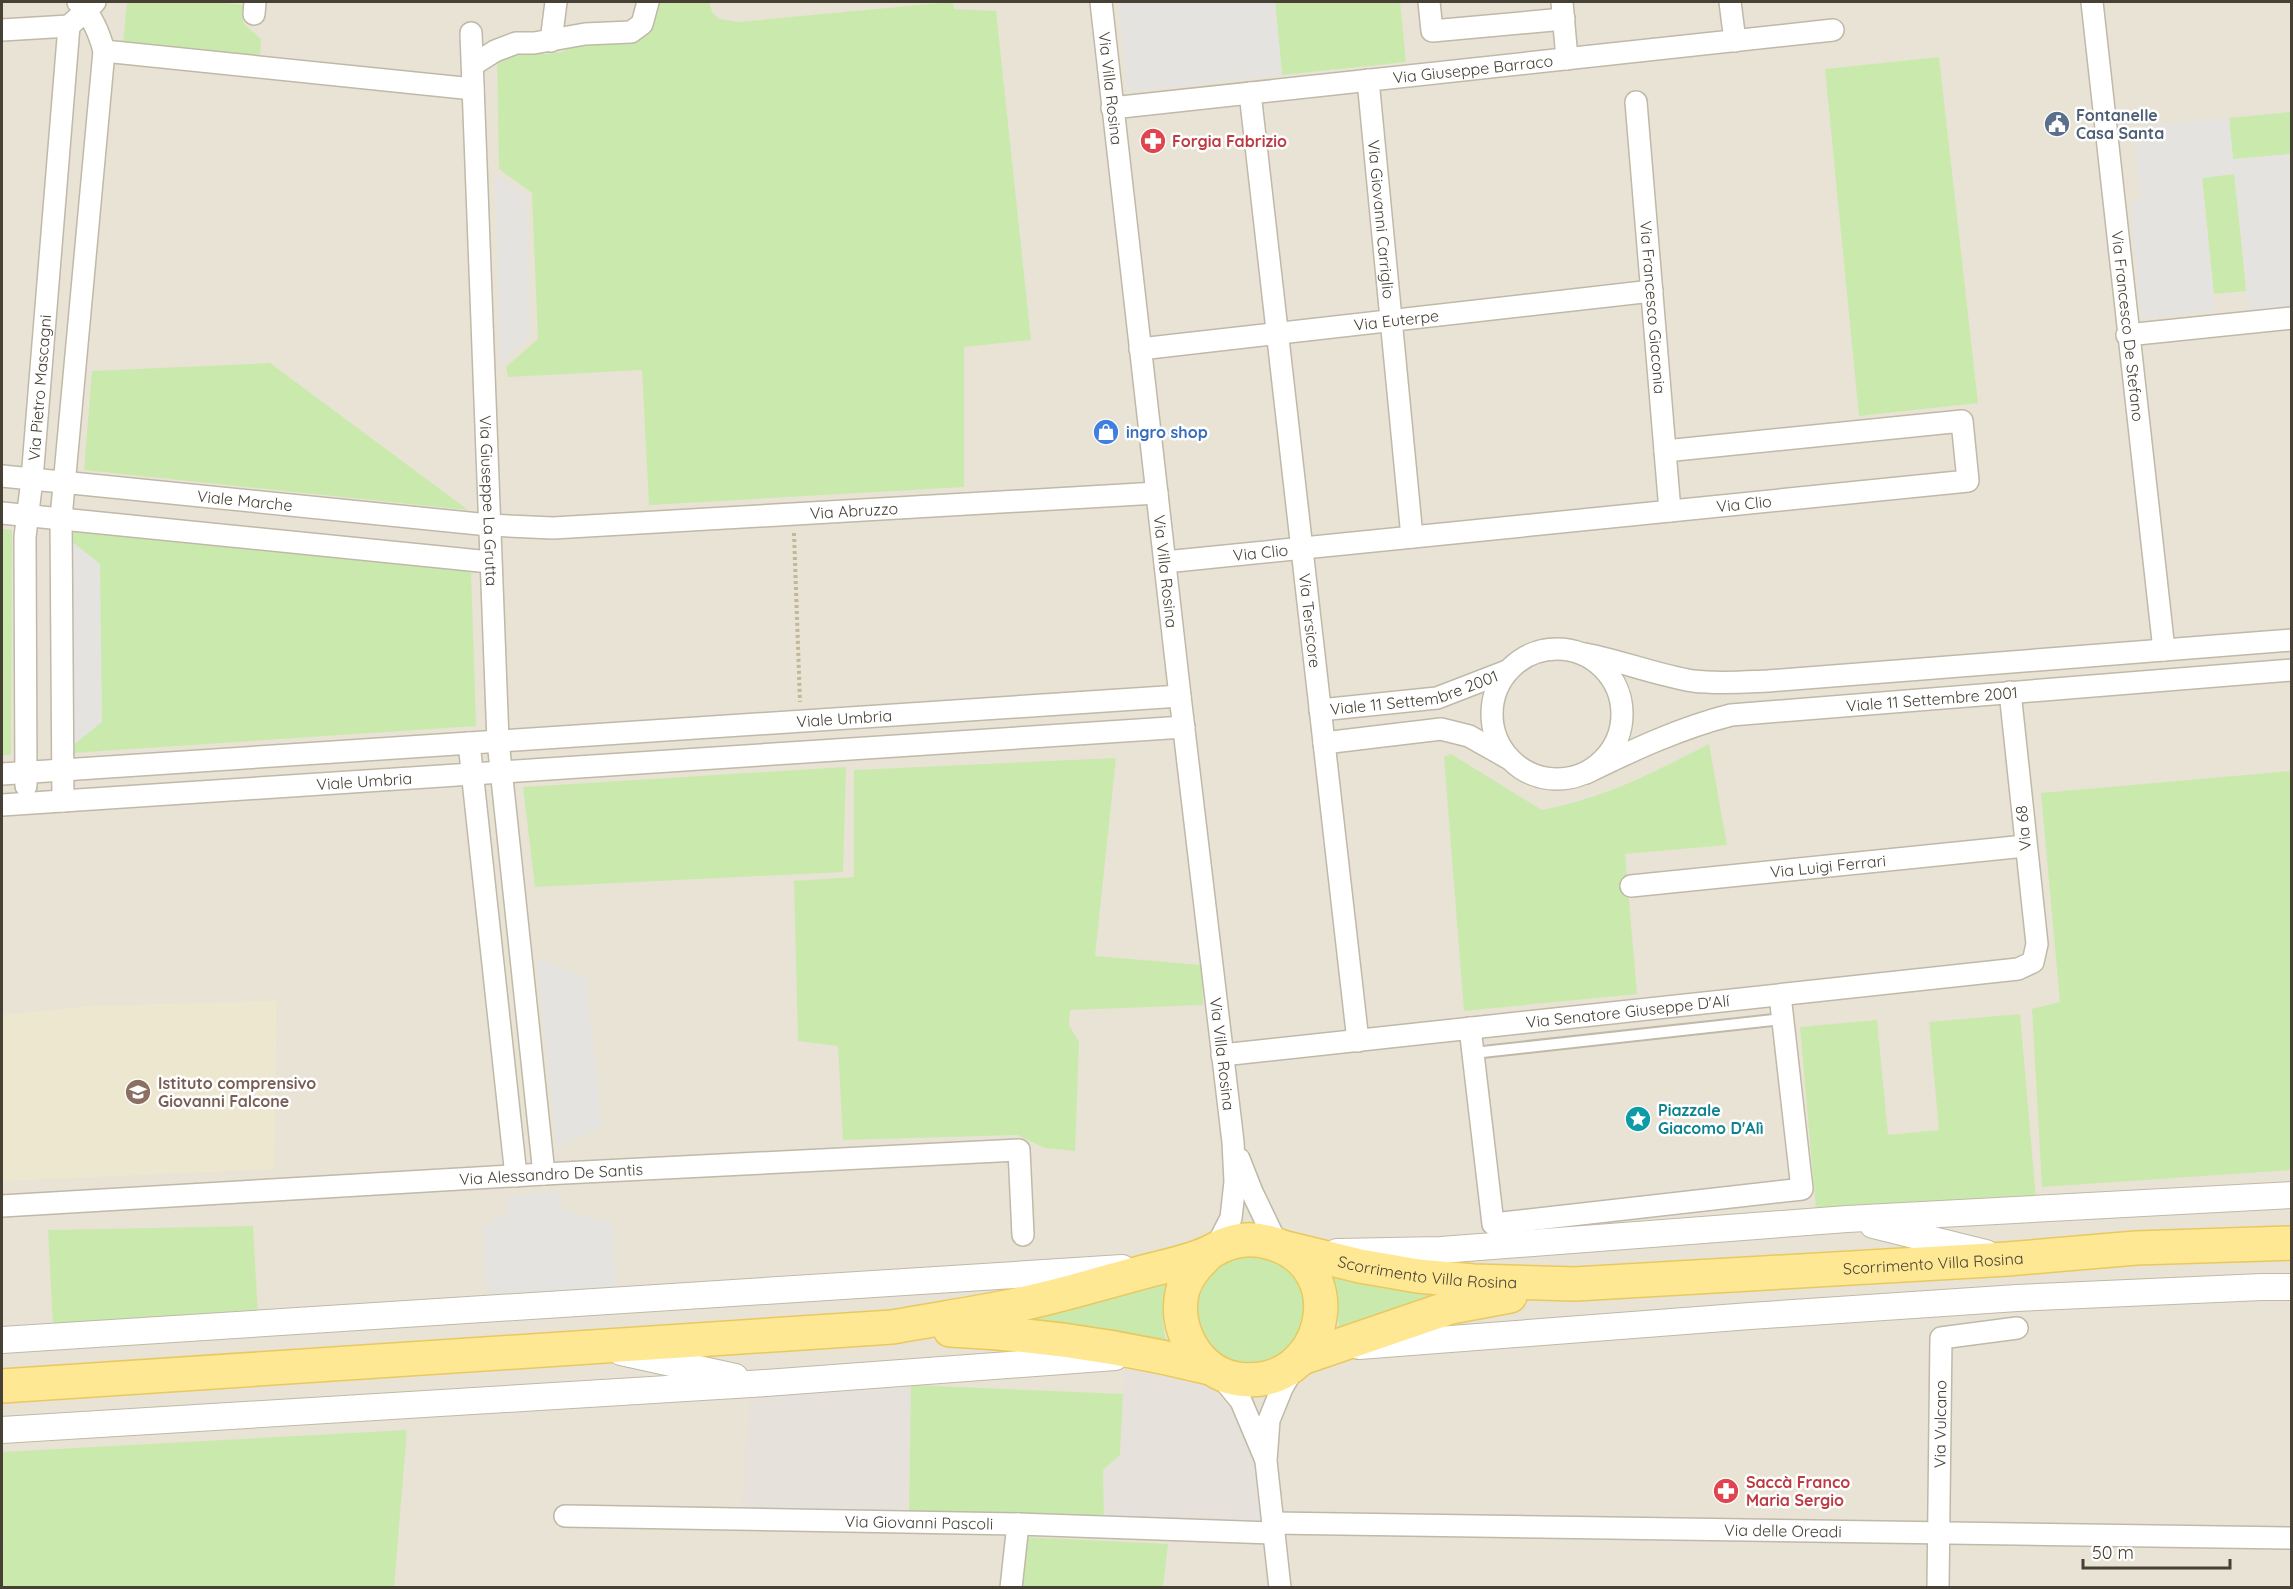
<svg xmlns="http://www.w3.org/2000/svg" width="2293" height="1589" viewBox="0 0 2293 1589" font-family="Quicksand,sans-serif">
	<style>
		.residential { fill: #e8e3d4 }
		.industrial { fill: #e6e2db }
		.education { fill: #eee7cf }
		.green { fill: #caeaad }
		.parking { fill: #e5e3df }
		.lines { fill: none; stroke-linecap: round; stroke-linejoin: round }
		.service-casing { stroke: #c0b9a8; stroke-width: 14 }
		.minor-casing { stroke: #c0b9a8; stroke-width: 24 }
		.tertiary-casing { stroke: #c0b9a8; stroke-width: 28 }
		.primary-casing { stroke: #e9c95f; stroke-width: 36 }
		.path { stroke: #c2b799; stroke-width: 4; stroke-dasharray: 3 3; stroke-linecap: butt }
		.service { stroke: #fff; stroke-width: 10 }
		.minor { stroke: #fff; stroke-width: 21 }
		.tertiary { stroke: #fff; stroke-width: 26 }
		.primary { stroke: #ffe894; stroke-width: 33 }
		.labels { text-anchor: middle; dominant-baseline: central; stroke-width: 5; stroke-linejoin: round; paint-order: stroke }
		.street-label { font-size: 16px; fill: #474135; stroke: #fff }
		.service-label { font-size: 16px; font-weight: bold; fill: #4e5e75; stroke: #fff; text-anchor: start }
		.health-label { font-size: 16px; font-weight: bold; fill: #be3a42; stroke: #fff; text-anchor: start }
		.shop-label { font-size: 16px; font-weight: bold; fill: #366cbe; stroke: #fff; text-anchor: start }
		.education-label { font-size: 16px; font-weight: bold; fill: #785e54; stroke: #fff; text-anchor: start }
		.culture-label { font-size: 16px; font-weight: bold; fill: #0d838f; stroke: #fff; text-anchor: start }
	</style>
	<rect width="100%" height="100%" fill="#f4f1e6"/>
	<rect class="residential" x="2" y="2" width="2289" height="1585"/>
	<g class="industrial">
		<path d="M1151,1368L1209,1386L1233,1410L1250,1442L1262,1521L1104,1520L1103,1470L1120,1455L1124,1371Z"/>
		<path d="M911,1385L908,1513L741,1509L750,1396Z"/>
	</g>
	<path class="education" d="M276,1001L275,1169L2,1181V1015L93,1006Z"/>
	<g class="green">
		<path d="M127,2H214L244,5V24L261,39L260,58L123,43Z"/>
		<path d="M657,2H709L712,12L719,19L739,22L950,2H953L954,9L996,11L1031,340L964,347V487L649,505L642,370L508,377L506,367L538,339L532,193L499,169L497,58L506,52L547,54L562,52L586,40L628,37Z"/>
		<path d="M1275,2H1400L1406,62L1282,75Z"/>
		<path d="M1939,57L1978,403L1859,416L1825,69Z"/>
		<path d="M2291,112V154L2233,160L2229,118Z"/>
		<path d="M2235,174L2246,291L2214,294L2202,177Z"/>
		<path d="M270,363L468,510L84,470L92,371Z"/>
		<path d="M2,529L12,530L11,755H2Z"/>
		<path d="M70,531L471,571L476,726L72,753Z"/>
		<path d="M1709,744L1727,845L1625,854L1637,994L1464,1011L1444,757L1451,754L1542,810C1602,799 1655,772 1709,744Z"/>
		<path d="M1116,758L1095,956L1201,965L1203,1005L1070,1010L1069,1025L1079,1042L1075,1151L1045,1148L1017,1135L843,1140L838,1046L798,1041L794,881L854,877V770Z"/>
		<path d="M846,767L843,872L535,887L523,787Z"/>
		<path d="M2291,771V1170L2042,1187L2032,1009L2060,1002L2041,793Z"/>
		<path d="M2020,1014L2036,1200L1817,1220L1800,1027L1877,1020L1888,1135L1939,1130L1929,1022Z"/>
		<path d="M253,1226L258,1315L53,1326L48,1230Z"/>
		<path d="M1240,1251L1284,1259L1311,1293L1294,1356L1231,1368L1198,1339L1193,1295L1203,1275Z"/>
		<path d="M1327,1270L1456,1290L1356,1327H1339L1334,1286Z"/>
		<path d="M1167,1283C1162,1302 1162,1322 1166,1341L998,1321Z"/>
		<path d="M911,1385L1123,1394L1120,1455L1103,1470L1104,1520L909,1513Z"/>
		<path d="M407,1430L394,1587H2C1,1571 5,1552 2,1536V1452Z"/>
		<path d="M1023,1537L1168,1544L1163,1587L1018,1588Z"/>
	</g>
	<g class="parking">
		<path d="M1118,2H1275L1282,75L1128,92Z"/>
		<path d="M2229,118L2233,159L2291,154V307L2249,311L2234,174L2202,178L2215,311L2141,319L2130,202L2141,200L2133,128Z"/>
		<path d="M495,174L527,196L530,337L500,365Z"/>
		<path d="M70,540L100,564L102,722L71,747Z"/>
		<path d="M536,958L586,978L602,1127L557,1147Z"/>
		<path d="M559,1191L562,1210L612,1223L616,1287L487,1294L483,1225L507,1214V1196Z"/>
	</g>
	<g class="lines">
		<g class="service-casing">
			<path id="service" d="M1473,1053L1783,1019"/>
		</g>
		<g class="minor-casing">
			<g id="minor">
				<path id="s1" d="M1101,2L1180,696L1233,1142L1235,1182L1231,1218L1215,1249"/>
				<path d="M1429,2L1432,31L1564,19"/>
				<path d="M1562,2L1567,59"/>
				<path d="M1730,2L1735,41"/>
				<path id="s2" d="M2092,2L2164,650"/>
				<path d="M254,14L255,2"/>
				<path d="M2,30L69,26"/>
				<path id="s3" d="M471,33L498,741L544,1174"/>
				<path d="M551,41L556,2"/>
				<path d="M104,51L473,89"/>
				<path d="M473,65L495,51L516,43H534L585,34L631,32L642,24L648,2"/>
				<path id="s4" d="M1368,80L1412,537"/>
				<path id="s5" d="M1250,93L1358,1041"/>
				<path id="s6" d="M1636,102L1670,511"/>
				<path id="s7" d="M1112,108L1833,30"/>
				<path d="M2127,335L2292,318"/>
				<path id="s8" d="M1140,349L1652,291"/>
				<path id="s9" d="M2,476L489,525L553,528L1157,493"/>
				<path d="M2,513L490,562"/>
				<path id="s10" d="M1165,562L1968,481L1962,421L1665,451"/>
				<circle cx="1557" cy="714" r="65"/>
				<path d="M1585,654C1622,661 1656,675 1693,681C1718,684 1743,682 1768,681L2292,640"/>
				<path id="s11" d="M1320,710L1437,698L1507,671"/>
				<path d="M469,743L516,1176"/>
				<path d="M1324,743L1441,729L1469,736L1508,758"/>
				<path id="s12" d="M1586,773C1633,750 1680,728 1731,715L2292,670"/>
				<path id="s13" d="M2,774L1180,696"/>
				<path id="s14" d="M26,786L25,537L32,479L69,26L95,2"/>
				<path d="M63,801L61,518L104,51C99,32 92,15 78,2"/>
				<path id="s15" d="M2,805L1184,727"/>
				<path id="s16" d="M1631,886L2025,846"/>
				<path d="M1470,1028L1493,1224L1802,1189L1780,995"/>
				<path id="s17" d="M1222,1055L2018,969L2033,962L2037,944L2010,692"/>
				<path d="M1239,1159L1252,1192L1277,1244"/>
				<path id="s18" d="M2,1206L544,1174L1019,1150L1023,1235"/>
				<path d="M1218,1373L1241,1401L1265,1458"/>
				<path id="s19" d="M565,1516L1018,1524L1274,1533"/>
				<path id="s20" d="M1273,1523L2292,1538"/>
				<path d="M1011,1588L1018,1524"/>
				<path d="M1280,1588L1266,1461L1269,1420L1282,1388L1296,1364"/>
				<path id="s21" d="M1938,1588L1941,1338L2017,1328"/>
			</g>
		</g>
		<g class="tertiary-casing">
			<g id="tertiary">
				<path d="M1873,1225L1986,1253"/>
				<path d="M1337,1252L1441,1250L1847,1219L2292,1195"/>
				<path d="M2,1340L1122,1268"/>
				<path d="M1359,1346L1750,1316L2017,1298L2262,1287H2292"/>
				<path d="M621,1352L735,1377"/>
				<path d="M2,1430L766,1383L1115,1357"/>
			</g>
		</g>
		<g class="primary-casing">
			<g id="primary">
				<path id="s22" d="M1286,1248L1360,1266L1418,1276L1473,1281L1575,1284L2007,1259L2136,1248L2292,1243"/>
				<path d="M950,1330C1037,1334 1125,1347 1210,1368"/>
				<path d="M1302,1358L1451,1307L1510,1296"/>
				<path d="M2,1386L892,1327C935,1319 979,1313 1021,1304C1060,1296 1098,1284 1136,1274C1159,1267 1193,1262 1214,1250C1231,1240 1251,1237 1271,1243C1354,1266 1326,1391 1238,1379C1197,1373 1172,1327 1183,1289C1188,1274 1198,1264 1209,1253"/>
			</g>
		</g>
		<path class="path" d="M794,533L800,702"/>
		<use href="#service" class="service"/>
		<use href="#minor" class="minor"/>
		<use href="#tertiary" class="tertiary"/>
		<use href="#primary" class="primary"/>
	</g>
	<defs>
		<g id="civic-disc" transform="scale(1.35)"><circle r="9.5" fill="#5c6f8a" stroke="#fff"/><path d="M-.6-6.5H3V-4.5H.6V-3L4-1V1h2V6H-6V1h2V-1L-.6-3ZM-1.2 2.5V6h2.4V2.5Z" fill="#fff"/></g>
		<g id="pharmacy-disc" transform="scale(1.35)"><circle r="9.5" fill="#e0444e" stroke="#fff"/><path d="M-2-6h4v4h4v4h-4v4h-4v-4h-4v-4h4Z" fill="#fff"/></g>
		<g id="shop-disc" transform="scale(1.35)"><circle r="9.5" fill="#3f7fe0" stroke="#fff"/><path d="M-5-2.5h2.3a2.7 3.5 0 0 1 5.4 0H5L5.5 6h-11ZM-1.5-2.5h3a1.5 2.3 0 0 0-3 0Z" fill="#fff"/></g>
		<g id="school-disc" transform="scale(1.35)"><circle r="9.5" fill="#8d6e63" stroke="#fff"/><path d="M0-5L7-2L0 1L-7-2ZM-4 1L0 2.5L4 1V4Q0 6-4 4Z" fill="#fff"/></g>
		<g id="sight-disc" transform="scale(1.35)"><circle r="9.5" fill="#0f9aa8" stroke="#fff"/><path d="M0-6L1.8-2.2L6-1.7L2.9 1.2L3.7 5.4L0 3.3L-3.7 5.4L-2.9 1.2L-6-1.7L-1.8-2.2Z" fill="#fff"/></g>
	</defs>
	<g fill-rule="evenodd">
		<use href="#civic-disc" x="2057" y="124"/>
		<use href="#pharmacy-disc" x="1153" y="141"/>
		<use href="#shop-disc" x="1106" y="432"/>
		<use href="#school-disc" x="138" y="1092"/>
		<use href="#sight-disc" x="1638" y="1119"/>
		<use href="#pharmacy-disc" x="1726" y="1491"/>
	</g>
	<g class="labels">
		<g class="street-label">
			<text stroke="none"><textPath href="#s7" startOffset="363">Via Giuseppe Barraco</textPath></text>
			<text stroke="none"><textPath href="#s1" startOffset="87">Via Villa Rosina</textPath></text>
			<text stroke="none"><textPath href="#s4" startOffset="140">Via Giovanni Carriglio</textPath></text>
			<text stroke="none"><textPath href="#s6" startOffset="206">Via Francesco Giaconia</textPath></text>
			<text stroke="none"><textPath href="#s8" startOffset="258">Via Euterpe</textPath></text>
			<text stroke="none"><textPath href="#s2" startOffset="326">Via Francesco De Stefano</textPath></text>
			<text stroke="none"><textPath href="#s14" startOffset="399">Via Pietro Mascagni</textPath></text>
			<text stroke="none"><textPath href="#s9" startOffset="244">Viale Marche</textPath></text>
			<text stroke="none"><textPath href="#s3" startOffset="468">Via Giuseppe La Grutta</textPath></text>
			<text stroke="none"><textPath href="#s10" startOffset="582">Via Clio</textPath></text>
			<text stroke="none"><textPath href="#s9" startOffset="855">Via Abruzzo</textPath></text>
			<text stroke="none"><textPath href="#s10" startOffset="96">Via Clio</textPath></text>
			<text stroke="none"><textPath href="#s1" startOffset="573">Via Villa Rosina</textPath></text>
			<text stroke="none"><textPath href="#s5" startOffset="531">Via Tersicore</textPath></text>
			<text stroke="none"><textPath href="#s11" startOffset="96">Viale 11 Settembre 2001</textPath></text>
			<text stroke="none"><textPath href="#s12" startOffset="358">Viale 11 Settembre 2001</textPath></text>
			<text stroke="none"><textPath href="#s13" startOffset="844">Viale Umbria</textPath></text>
			<text stroke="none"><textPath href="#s15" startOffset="363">Viale Umbria</textPath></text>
			<text transform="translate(2023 828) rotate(-96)">Via 68</text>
			<text stroke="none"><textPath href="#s16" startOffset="198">Via Luigi Ferrari</textPath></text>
			<text stroke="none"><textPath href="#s17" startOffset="408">Via Senatore Giuseppe D'Alí</textPath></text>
			<text stroke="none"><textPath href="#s1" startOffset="1059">Via Villa Rosina</textPath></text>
			<text stroke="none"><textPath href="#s18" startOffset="550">Via Alessandro De Santis</textPath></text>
			<text stroke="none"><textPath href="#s22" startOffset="651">Scorrimento Villa Rosina</textPath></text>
			<text stroke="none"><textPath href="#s22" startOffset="144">Scorrimento Villa Rosina</textPath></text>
			<text stroke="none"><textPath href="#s21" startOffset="164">Via Vulcano</textPath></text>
			<text stroke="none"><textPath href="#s19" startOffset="354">Via Giovanni Pascoli</textPath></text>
			<text stroke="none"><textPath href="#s20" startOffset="510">Via delle Oreadi</textPath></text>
		</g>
		<g class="service-label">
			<text x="2076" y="115">Fontanelle<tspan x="2076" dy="18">Casa Santa</tspan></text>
		</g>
		<g class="health-label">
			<text x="1172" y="141">Forgia Fabrizio</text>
			<text x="1746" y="1482">Saccà Franco<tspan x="1746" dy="18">Maria Sergio</tspan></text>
		</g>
		<g class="shop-label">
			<text x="1126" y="432">ingro shop</text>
		</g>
		<g class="education-label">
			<text x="158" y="1083">Istituto comprensivo<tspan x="158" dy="18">Giovanni Falcone</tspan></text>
		</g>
		<g class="culture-label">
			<text x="1658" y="1110">Piazzale<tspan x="1658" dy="18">Giacomo D'Alì</tspan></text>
		</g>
	</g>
	<rect width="2293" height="1589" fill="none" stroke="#474135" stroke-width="6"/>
	<path d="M2083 1559v9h147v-9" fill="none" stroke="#474135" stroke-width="3"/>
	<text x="2092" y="1559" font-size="18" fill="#474135" stroke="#ffffff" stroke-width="4.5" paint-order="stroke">50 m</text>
</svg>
